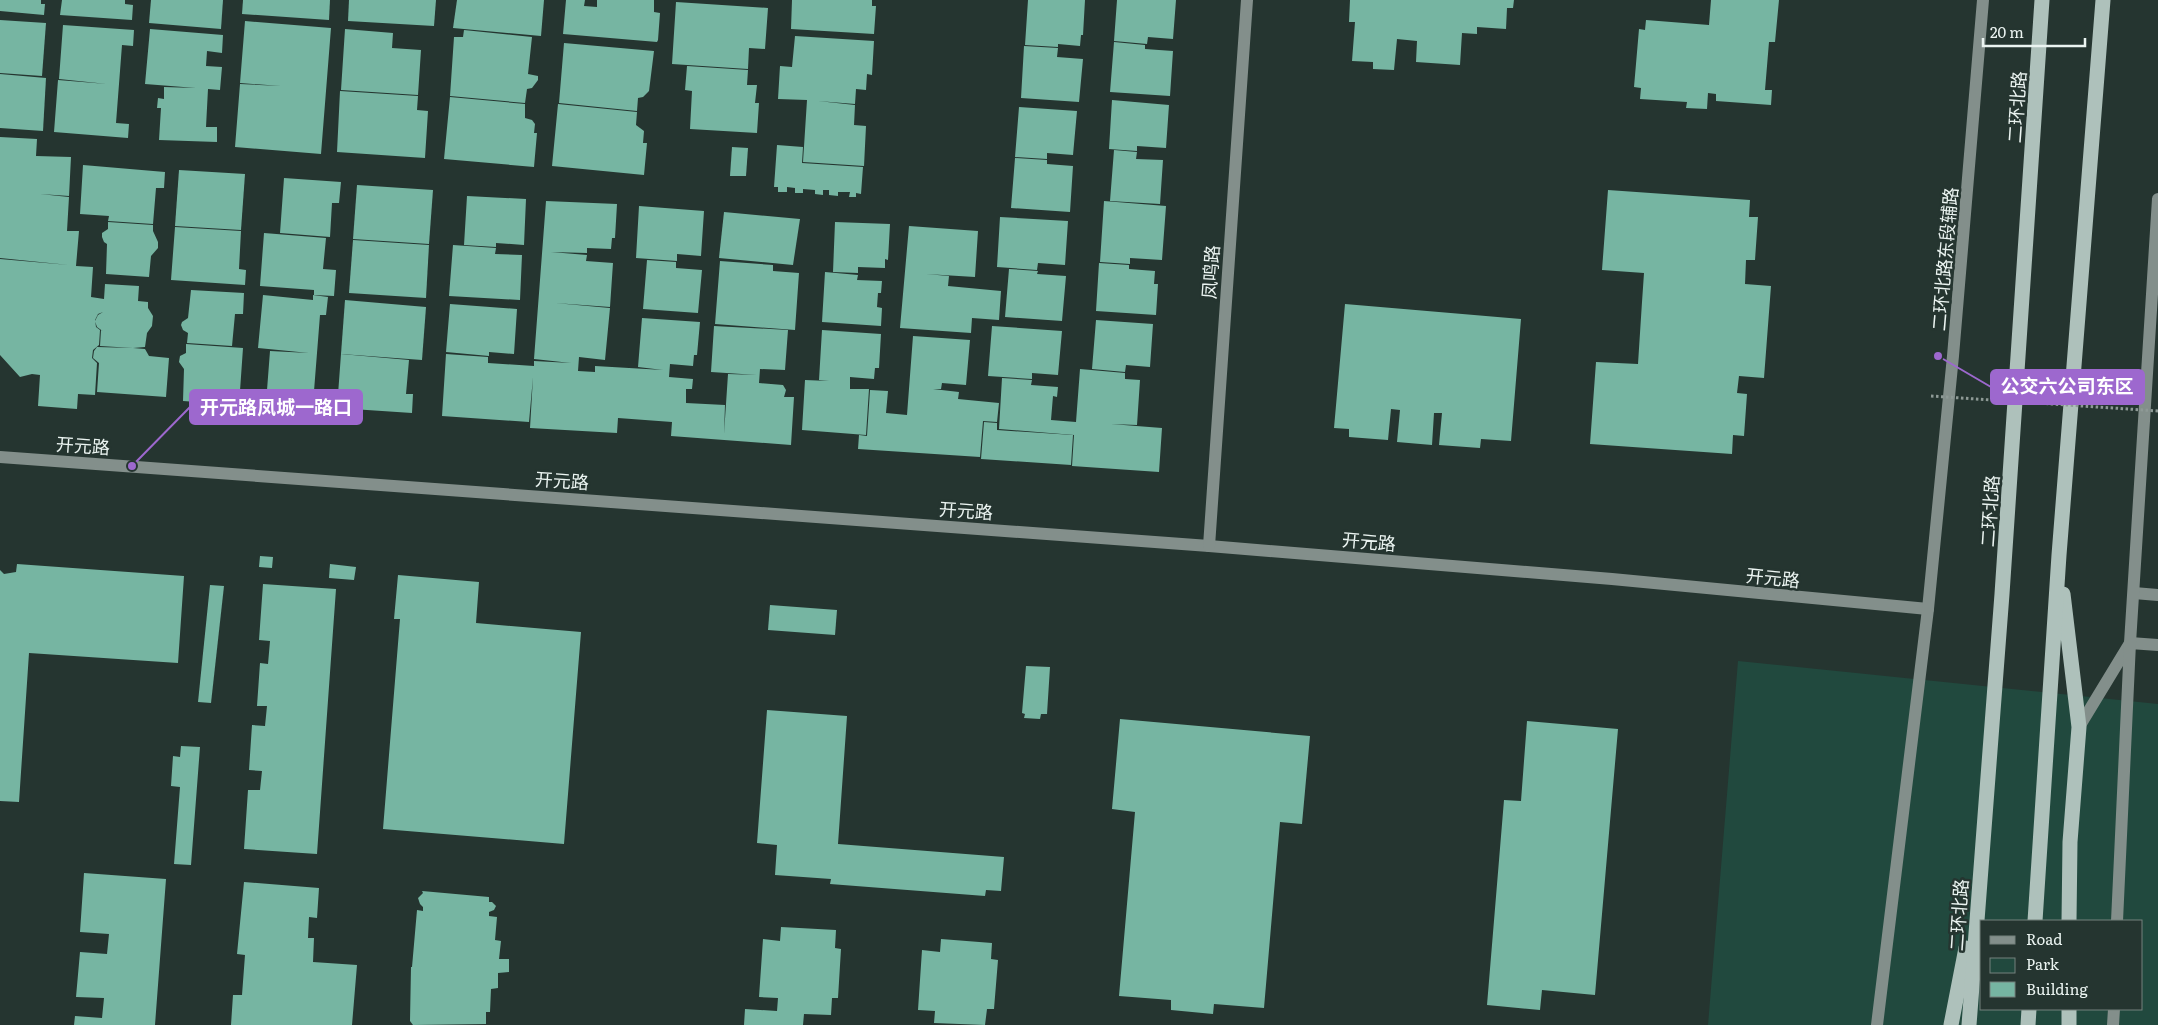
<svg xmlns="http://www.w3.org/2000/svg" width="2158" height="1025" viewBox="0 0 2158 1025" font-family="Literata,'Noto Sans SC',serif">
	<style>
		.green { fill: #21493e; fill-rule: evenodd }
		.building { fill: #76b5a2 }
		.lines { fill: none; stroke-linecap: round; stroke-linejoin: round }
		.secondary { stroke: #838f8b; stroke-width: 12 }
		.highway { stroke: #aec1bb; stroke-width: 15 }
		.path-bridge { stroke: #8e9a96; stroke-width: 3; stroke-dasharray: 2.5 2.5; stroke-linecap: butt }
		.labels { text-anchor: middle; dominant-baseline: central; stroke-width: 5; stroke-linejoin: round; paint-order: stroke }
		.street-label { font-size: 18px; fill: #ebf4f1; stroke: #253530 }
		.leader { fill: none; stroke: #9d68ce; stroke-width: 2 }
		.callout-dot { fill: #9d68ce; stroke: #253530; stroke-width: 2 }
		.callout { fill: #9d68ce; stroke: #9d68ce; stroke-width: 2 }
		.callout-label { font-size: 19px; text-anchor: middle; font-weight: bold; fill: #fff }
	</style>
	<rect width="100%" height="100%" fill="#253530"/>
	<path class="green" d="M1738,661L2158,704V1025H1708ZM1982,921H2142V1009H1982Z"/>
	<g class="building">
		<path d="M0,0H41V4H45L44,15L0,11Z"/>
		<path d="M62,0H125V4L133,5L132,20L60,15Z"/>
		<path d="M151,0H223L221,29L149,23Z"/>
		<path d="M243,0H330L329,20L242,14Z"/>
		<path d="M349,0H436L434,26L348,21Z"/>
		<path d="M457,0H544L541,36L453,28Z"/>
		<path d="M566,0H585L584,6L597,7V0H654V12L660,13L658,40L657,42L563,34Z"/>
		<path d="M792,0H872V6H876L874,34L791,29Z"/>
		<path d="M1028,0H1085L1083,35H1081L1080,46L1058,44V47L1025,45Z"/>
		<path d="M1117,0H1176L1173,39L1148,37L1147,44L1114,41Z"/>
		<path d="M1350,0H1514L1513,8H1507L1506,29L1477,27V34L1462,33L1460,65L1416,62L1417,41L1397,39L1394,70L1373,69V62L1352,61L1355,22H1349Z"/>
		<path d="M1711,0H1779L1775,42H1769L1765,90H1772L1771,105L1716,101V94L1708,93L1707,109L1686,108L1687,102L1640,99L1641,88L1634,87L1639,29L1645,30L1646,20L1709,25Z"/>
		<path d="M676,2L768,8L765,49L749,48L748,69L672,64Z"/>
		<path d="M0,20L46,23L42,76L0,73Z"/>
		<path d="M245,21L331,28L321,154L235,147L240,84L281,86L240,83Z"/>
		<path d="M63,25L134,30L133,46L122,45L116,123L129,124L128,138L54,132L58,80L107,84L59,79Z"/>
		<path d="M150,29L223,35L222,53L207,51L206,66L222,67L220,90L208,89L206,127H217V142L159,140L161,108H157L158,98L164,99V87L196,88L145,84Z"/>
		<path d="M345,29L393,33L392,48L421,50L418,95L341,90Z"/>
		<path d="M464,30L532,37L528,74L538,76V80L532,88L527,89L525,103L450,96L454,37H463Z"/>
		<path d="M795,36L874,41L872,75L867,74L866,90L856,89L855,104L818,101L855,105L854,125L866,126L864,166L803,162L807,100L778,99L780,66L792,67Z"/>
		<path d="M1114,42L1145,45V49L1173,51L1170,96L1110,92Z"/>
		<path d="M564,43L654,51L649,91L643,97L638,98L637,111L559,103Z"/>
		<path d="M1024,46L1058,48L1057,57L1083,59L1079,102L1021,98Z"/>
		<path d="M687,66L748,70L747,85H757L755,103H759L757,133L690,129L692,91L685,90Z"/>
		<path d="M0,74L46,78L43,131L0,128Z"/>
		<path d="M340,91L418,96L417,110L428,111L425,158L337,152Z"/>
		<path d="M450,97L525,104V118L532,120L535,124L534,133H537L534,167L444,159Z"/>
		<path d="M1112,100L1169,105L1166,148L1137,146V151L1109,149Z"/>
		<path d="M558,104L637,112L636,125L644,131L643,143H647L644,175L552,166Z"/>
		<path d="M1019,107L1077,111L1073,155L1047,153V159L1015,157Z"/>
		<path d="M0,137L37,139L36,156L71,157L69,196L40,194L69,197L67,231H79L76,266L93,267L91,297L104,299L105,284L139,286L138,301L148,302V308L153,316L152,326L147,333L145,347L133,348L145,349L149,356L169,358L166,397L97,392L99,363L93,358L94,351L97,347L133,348L100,346L101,330L104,332L97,327L95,321L98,315L103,312L98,314L95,320L96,327L100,330L99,345L93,350L92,358L97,363L95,395L78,394L77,409L38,406L40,375L32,374L20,377L0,355V259L69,265L0,258Z"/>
		<path d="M777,145L803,147L802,163L863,167L861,194L856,193V197H849L850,192H838V196L829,195V190H823V195L815,194V190L803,189V193H795V188L787,187V192H778V187H774Z"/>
		<path d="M732,147L748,148L746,176H730Z"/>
		<path d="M1114,150L1137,152L1136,159L1163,160L1160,204L1110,201Z"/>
		<path d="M1015,158L1047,160V164L1073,166L1070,212L1011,208Z"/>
		<path d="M83,165L165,172L164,188H156L153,224L108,221L109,216L80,214Z"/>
		<path d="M179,170L245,174L241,230L175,226Z"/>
		<path d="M284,178L341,182L339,203H332L330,237L280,233Z"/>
		<path d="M357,185L433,190L429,244L353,239Z"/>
		<path d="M1608,190L1750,200L1749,217H1758L1755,260H1746L1745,284L1771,286L1764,378L1739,376L1737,393L1747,394L1744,436L1733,435L1732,454L1590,444L1596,362L1638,364L1642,302L1644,273L1602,270Z"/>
		<path d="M467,196L526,199L524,245L496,243V247L464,245Z"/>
		<path d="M546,201L617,204L615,238H612L611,249L587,248V253L551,252L587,255L586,261L613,263L610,307L555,303L610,308L605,360L579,357L578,371L595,372V366L663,370L638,367L642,318L700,322L697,355H694L693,366L670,364L669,377L693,379L692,389H686V403L725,405L724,434L728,374L757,375L711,372L714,326L788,330L785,370L760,369L759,383L783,385L786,390L784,397H794L791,445L671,436L672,422L618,418L617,433L530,428L533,377L529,422L442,416L446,354L488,357V363L534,366V361L571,363L534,359Z"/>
		<path d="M1104,201L1166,206L1162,260L1130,258V264L1100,262Z"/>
		<path d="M639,206L704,211L701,256L677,254V261L636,258Z"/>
		<path d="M724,212L800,219L793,265L719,258Z"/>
		<path d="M1000,217L1068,221L1065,265L1038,263L1037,270L997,267Z"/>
		<path d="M108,222L153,225V231L158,242V248L151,256L149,277L106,274L107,244L104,242L102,237V233L108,229Z"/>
		<path d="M835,222L890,224L888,260L885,259V268L858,267V273L833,272Z"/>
		<path d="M909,226L978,231L975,277L926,274L949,276L948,286L1001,291L999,320L972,318L971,333L900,328Z"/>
		<path d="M175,227L241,231L239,269L246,270L245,285L171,280Z"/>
		<path d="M264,233L326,238L323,269L336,270L334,296L314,295V290L260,286Z"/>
		<path d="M353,240L429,245L426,298L349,293Z"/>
		<path d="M453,245L496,248L495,254L522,255L520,300L449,296Z"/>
		<path d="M647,260L676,262V268L702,270L698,313L643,309Z"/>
		<path d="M720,261L773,265V271L799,273L795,330L715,324Z"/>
		<path d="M1099,263L1129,265V269L1155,271L1154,284H1158L1156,315L1096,311Z"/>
		<path d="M1009,269L1038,271L1037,274L1066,276L1062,321L1005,317Z"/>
		<path d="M825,272L858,275L857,280L882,281L881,293H878L877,307L882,308L881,326L822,322Z"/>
		<path d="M191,290L244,293L243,314H235L232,346L187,343L188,333L183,330L181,325L182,322L188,318Z"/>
		<path d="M263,295L313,300V295L328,297L326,315H320L314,391L325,392L323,408L266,403L270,351L309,353L258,348Z"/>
		<path d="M345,300L426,307L422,360L341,354Z"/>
		<path d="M450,304L517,309L514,354L489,352V356L446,352Z"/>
		<path d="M1345,304L1521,319L1511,441L1481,439L1480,448L1439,445L1442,413H1434L1432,445L1397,442L1400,410L1391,409L1388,440L1349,437V429L1334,428Z"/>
		<path d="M1096,320L1153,324L1150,367L1126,365L1125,372L1092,369Z"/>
		<path d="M992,326L1062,331L1058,375L1032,373V379L988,376Z"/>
		<path d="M822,330L881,334L879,368H875L874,379L850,377V389H869L866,435L802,430L805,380L829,381L819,380Z"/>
		<path d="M913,336L970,340L966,385L942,383L941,389H933L959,392L958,399L999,403L997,422L983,421L980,457L858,449L859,435L867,436L870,390L888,391L886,413L907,415Z"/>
		<path d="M186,344L243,348L239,405L183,401L184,369L179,362L180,356L186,353Z"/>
		<path d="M341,354L409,360L406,394H413L412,413L337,408Z"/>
		<path d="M1080,369L1125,373V379L1140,380L1137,425L1111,424L1162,428L1159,472L1072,466L1074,435L999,429L1002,378L1032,380L1031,385L1058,387L1057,397L1053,396L1051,420L1076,422Z"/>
		<path d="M984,422L997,423V430L1073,435L1071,465L981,459Z"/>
		<path d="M260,556L273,557L272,568L259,567Z"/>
		<path d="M17,564L184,576L178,663L29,653L19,802L0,801V570L4,574L16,572Z"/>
		<path d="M330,564L356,567L354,580L329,578Z"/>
		<path d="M398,575L479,582L476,623L581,632L564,844L383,829L400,619H394Z"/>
		<path d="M263,584L336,589L317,854L244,849L248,790H260L262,771L249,770L252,725L265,726L267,706H257L260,663L268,664L270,641L259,640Z"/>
		<path d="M210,585L224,586L211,703L198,702Z"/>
		<path d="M770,605L837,610L835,635L768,630Z"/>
		<path d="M1026,666L1050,667L1047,714H1041L1040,719L1024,718L1025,714L1022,713Z"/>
		<path d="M767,710L847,716L838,844L1004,857L1001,891L986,890L985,896L830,884L831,879L775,875L777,845L757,843Z"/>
		<path d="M1120,719L1310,736L1302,824L1280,822L1264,1008L1214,1004L1213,1014L1171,1010V1000L1119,996L1135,812L1112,809Z"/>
		<path d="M1527,721L1618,729L1595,995L1542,990L1540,1010L1487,1005L1504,800L1521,801Z"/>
		<path d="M181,746L200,747L191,865L174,864L180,787L171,786L173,756L180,757Z"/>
		<path d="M84,873L166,879L155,1025H74L75,1016L102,1018L104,998L76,997L80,952L107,954L109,934L80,932Z"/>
		<path d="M244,882L319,888L317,918L309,917L308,938H314L313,962L357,965L352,1025H231L233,995H242L245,955L237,954Z"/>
		<path d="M422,891L489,897V902H492L496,906L494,910L489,912V916L497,917L495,940L501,941L499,959H509V972L498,973V988L491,989L490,1012H486V1024L413,1025L410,1021L411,967H412L417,910L423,911V907L420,904L418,898L423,893Z"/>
		<path d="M781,927L836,930L835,948L841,949L838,998H832L831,1015L804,1014L803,1025H744L745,1009L777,1011L778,998L759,997L763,939L780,941Z"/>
		<path d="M941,939L992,943L991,959L998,960L994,1009H987L985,1025L934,1023L935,1011L918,1010L922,950L940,952Z"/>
	</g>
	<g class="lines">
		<g class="secondary">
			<path d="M0,457L1209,546L1612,579L1928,609"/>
			<path d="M1209,546L1247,0"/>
			<path d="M2134,593L2158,595"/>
			<path d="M2079,727L2130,643L2158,645"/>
			<path d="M2117,921L2130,643L2158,199"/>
			<path d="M1877,1025L1928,609L1953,356L1983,0"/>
			<path d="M2113,1025L2114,1009"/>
		</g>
		<g class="highway">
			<path d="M2063,594L2079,727L2070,842L2069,921"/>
			<path d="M2035,921L2059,555L2103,0"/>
			<path d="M1951,1025L1966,948"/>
			<path d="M1969,1025L2002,594L2042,0"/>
			<path d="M2028,1025L2029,1009"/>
			<path d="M2069,1025V1009"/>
		</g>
		<path class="path-bridge" d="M1931,396L2158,411"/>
	</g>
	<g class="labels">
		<g class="street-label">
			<text transform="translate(2016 107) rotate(-86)">二环北路</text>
			<text transform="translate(1944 259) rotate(-85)">二环北路东段辅路</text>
			<text transform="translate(1210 272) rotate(-86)">凤鸣路</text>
			<text transform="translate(83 445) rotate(4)">开元路</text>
			<text transform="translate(562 480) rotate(4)">开元路</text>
			<text transform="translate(966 510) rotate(4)">开元路</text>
			<text transform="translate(1989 511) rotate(-86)">二环北路</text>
			<text transform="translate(1369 541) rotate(5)">开元路</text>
			<text transform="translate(1773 577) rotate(6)">开元路</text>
			<text transform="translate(1958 915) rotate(-86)">二环北路</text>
		</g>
	</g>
	<path class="leader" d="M1938 356L1991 387M132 466L190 407"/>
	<g class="callout-dot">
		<circle cx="1938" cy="356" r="5"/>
		<circle cx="132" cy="466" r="5"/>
	</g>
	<g class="callout">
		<rect x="1991" y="370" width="153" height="34" rx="5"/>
		<rect x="190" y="390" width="172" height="34" rx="5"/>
	</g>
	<g class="callout-label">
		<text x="2067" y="393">公交六公司东区</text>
		<text x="276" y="414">开元路凤城一路口</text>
	</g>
	<rect x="1980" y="920" width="162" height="90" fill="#253530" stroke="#74817d"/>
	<rect x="1990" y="936" width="25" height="8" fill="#838f8b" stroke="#74817d"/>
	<text x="2026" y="945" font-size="15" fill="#ebf4f1">Road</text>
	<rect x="1990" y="958" width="25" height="15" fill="#21493e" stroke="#74817d"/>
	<text x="2026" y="970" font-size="15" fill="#ebf4f1">Park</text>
	<rect x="1990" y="982" width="25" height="15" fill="#76b5a2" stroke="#74817d"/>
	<text x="2026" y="995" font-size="15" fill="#ebf4f1">Building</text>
	<path d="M1983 38v8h102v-8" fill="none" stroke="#ebf4f1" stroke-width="2.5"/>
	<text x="1990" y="38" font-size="15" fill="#ebf4f1" stroke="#253530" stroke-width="4" paint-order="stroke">20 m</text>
</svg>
